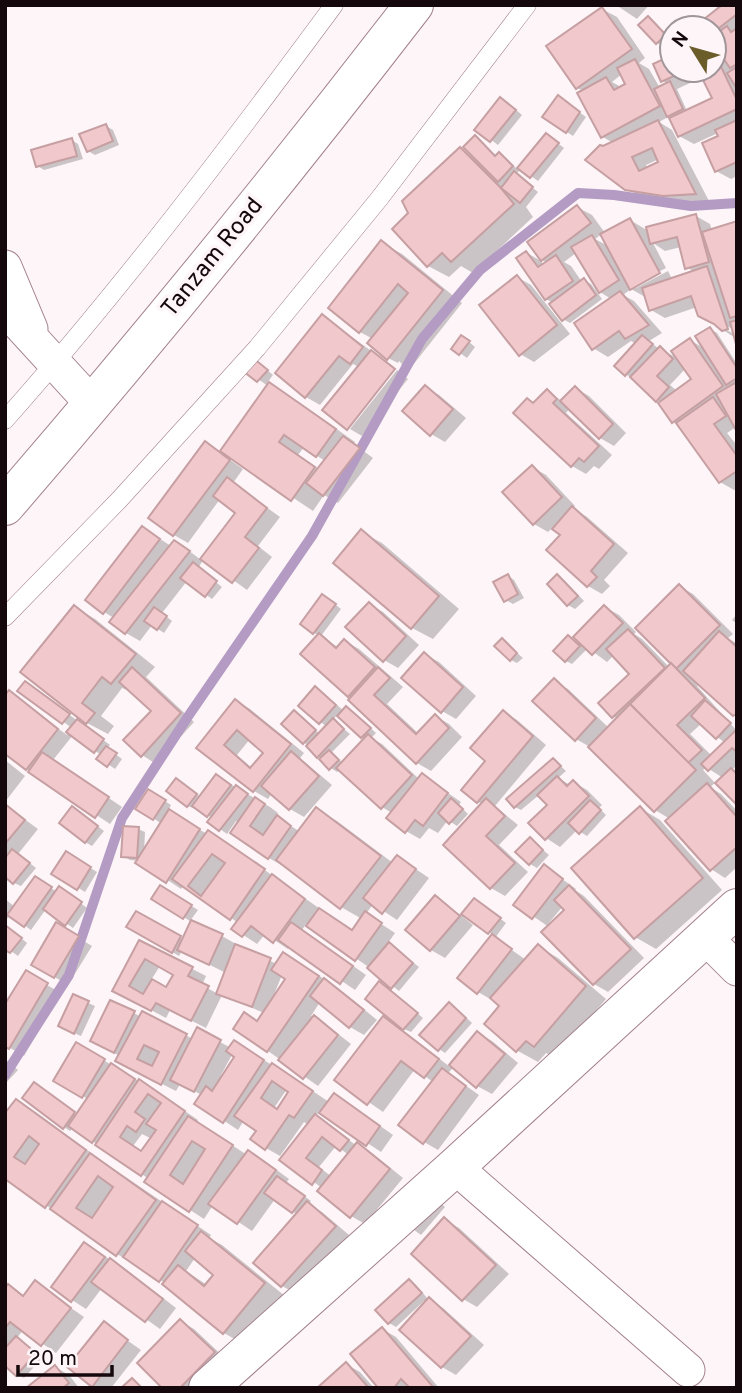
<svg xmlns="http://www.w3.org/2000/svg" width="742" height="1393" viewBox="0 0 742 1393" font-family="Overpass,sans-serif">
	<style>
		.shadow { fill: #0003; fill-rule: evenodd }
		.lines { fill: none; stroke-linecap: round; stroke-linejoin: round }
		.stream { stroke: #b49bc3; stroke-width: 10 }
		.building { fill: #f1c8cb; stroke: #c69fa2; stroke-width: 2; fill-rule: evenodd }
		.lane-casing { stroke: #a3808e; stroke-width: 19 }
		.street-casing { stroke: #a3808e; stroke-width: 35 }
		.secondary-casing { stroke: #a3808e; stroke-width: 40 }
		.highway-casing { stroke: #a3808e; stroke-width: 40 }
		.lane { stroke: #fff; stroke-width: 18 }
		.street { stroke: #fff; stroke-width: 33 }
		.secondary { stroke: #fff; stroke-width: 38 }
		.highway { stroke: #fff; stroke-width: 38 }
		.labels { text-anchor: middle; dominant-baseline: central; stroke-width: 7; stroke-linejoin: round; paint-order: stroke }
		.street-label { font-size: 24px; fill: #14080d; stroke: #fdf5f8 }
	</style>
	<rect width="100%" height="100%" fill="#fdf5f8"/>
	<g class="shadow">
		<path d="M616,5H649L637,19Z"/>
		<path d="M714,5H737V182L735,177L731,179L716,171L720,137L718,133L694,144L679,136L670,116L659,122L672,130L709,201L678,203L641,197L626,188L613,143L603,137L584,91L577,88L602,9L617,17L645,58L639,63L649,69L660,88L668,84L663,81L672,57V70H714V37L718,34L712,28L719,9ZM622,74L628,85L621,87L612,82ZM703,77L714,99L687,111L677,89ZM659,159L661,162L647,169L646,165Z"/>
		<path d="M648,18L655,22L671,40L664,47L657,43Z"/>
		<path d="M565,102L586,117L573,136L567,132Z"/>
		<path d="M508,103L522,115L498,145L477,129Z"/>
		<path d="M106,126L113,130L119,145L95,155L88,151Z"/>
		<path d="M547,135L564,148L538,181L521,169L516,174L538,192L526,207L533,217L473,273L461,266L449,277L428,266L410,213L460,149L473,157L475,137L497,157L499,154L506,158L518,170Z"/>
		<path d="M72,140L78,144L83,159L44,170L38,166Z"/>
		<path d="M577,207L592,215L605,233L630,220L645,229L696,216L710,224L712,231L737,223V342L734,337L723,330L697,307L665,318L651,310L647,298L631,289L623,295L634,301L662,333L649,341L659,349L680,359L690,340L705,349L710,329L717,333L737,364L736,427L727,433L735,443H737V489L734,490L720,482L680,425L673,422L660,402L626,374L636,344L631,341L608,357L593,348L611,299L600,292L576,253L564,262L571,266L582,282L584,280L591,284L602,299L570,323L563,319L553,303L546,299L527,253L541,261L544,266L548,263L542,260ZM602,234L608,246L595,239ZM653,243L665,251L681,247L687,267L694,272L672,279L668,271L636,288V284L666,268ZM722,323L734,330V334L720,326ZM686,368L694,379L677,391L670,385Z"/>
		<path d="M382,243L402,254L462,303L409,370L401,365L402,364L399,361L398,363L388,358L373,339L360,332Z"/>
		<path d="M517,277L531,285L570,334L534,362L520,354Z"/>
		<path d="M322,316L394,367L347,427L359,367L353,364L320,405L306,397L277,373Z"/>
		<path d="M468,341L475,347L467,358L453,348Z"/>
		<path d="M260,364L273,375L267,383L290,396L355,442L354,444L373,458L338,503L324,495L313,511L231,456L229,459L243,469L233,483L280,517L258,546L272,557L247,590L204,559L198,568L222,587L212,599L187,581L162,613L172,621L164,633L152,625L140,641L126,633L114,618L104,612L143,528L171,546L188,550L201,560L238,512L220,499L188,543L174,535L206,444L221,453L268,386L245,370ZM304,447L325,461L319,469L298,455Z"/>
		<path d="M397,370L408,379L362,436L350,429Z"/>
		<path d="M425,387L439,395L466,418L445,442L431,434Z"/>
		<path d="M575,388L589,396L626,433L614,446L600,438L570,408L566,413L612,455L599,469L594,466L586,474L572,466L534,404L547,391L562,401Z"/>
		<path d="M532,467L546,475L575,506L573,508L587,517L628,553L604,580L610,586L602,594L588,586L562,535L553,527L548,532L534,524Z"/>
		<path d="M361,532L382,543L459,609L433,639L412,628Z"/>
		<path d="M508,576L514,580L524,598L513,604L506,600Z"/>
		<path d="M558,576L564,580L584,601L575,609L568,605L550,584Z"/>
		<path d="M679,586L693,594L733,634L728,638L737,644V716L699,684L697,686L737,731V765L732,770L737,773V803L723,778L706,767L703,770L715,783L710,787L721,794L737,811V867L725,878L711,869L670,819L655,810L590,747L576,739L554,681L568,689L609,728L618,719L613,716L632,674L614,655L607,662L588,648L572,664L566,661L568,637L582,645L605,607L619,615L636,632L634,634L642,639L669,667L673,663ZM701,724L725,743L712,756L690,734Z"/>
		<path d="M330,600L341,609L321,636L339,648L345,641L359,649L403,687L387,704L419,734L435,716L449,724L462,737L431,771L417,763L349,695L319,635L314,633Z"/>
		<path d="M369,604L383,612L419,645L398,668L384,660Z"/>
		<path d="M74,607L95,619L155,667L146,677L194,722L156,764L142,755L153,711L134,693L122,688L101,716L114,726L108,734L87,723L23,672Z"/>
		<path d="M737,614V624L732,620Z"/>
		<path d="M502,640L523,658L517,663L511,660Z"/>
		<path d="M424,654L439,662L476,696L456,719L442,711Z"/>
		<path d="M32,687L110,745L107,748L122,759L115,769L99,758L101,755L73,735L53,760L122,807L110,824L27,769L9,693L67,735L72,728L19,691Z"/>
		<path d="M322,692L344,711L346,708L353,712L376,733L371,738L382,744L419,779L422,775L461,802L459,805L468,814L457,826L448,820L438,833L429,828L420,839L406,831L392,813L382,807L340,769L337,772L331,768L304,742L294,713L320,734L327,727L300,706ZM337,715L365,739L343,763L331,753L350,734L333,720Z"/>
		<path d="M236,701L250,709L304,753L300,758L332,785L304,817L290,809L272,793L268,799L254,791L199,747ZM250,739L265,753L252,768L237,755Z"/>
		<path d="M503,712L517,720L546,745L495,806L518,825L499,845L528,872L505,896L491,888L445,844L483,804L478,802Z"/>
		<path d="M5,760L25,776L5,802Z"/>
		<path d="M554,760L566,771L558,778L570,785L573,782L587,790L602,805L599,808L606,815L587,836L577,830L560,847L546,838L549,805L539,795L521,810L515,807Z"/>
		<path d="M223,780L270,807L278,813L276,817L299,831L316,809L337,821L393,863L398,857L429,878L397,920L373,904L366,914L395,933L388,943L419,967L399,991L370,968L306,924L302,930L366,975L355,990L290,946L288,949L265,934L257,944L234,929L238,923L203,897L184,885L181,889L139,861L130,860L123,856L138,829L145,832L144,853L162,824L138,808L149,791L171,805L168,811L207,834L222,840L353,932L362,919L341,907L284,864L283,866L269,858L239,823L236,821L227,834L210,822L212,818L196,807L195,809L188,806L168,791L183,784L201,797Z"/>
		<path d="M5,805L38,829L18,854L36,868L21,886L14,883L8,857L5,856Z"/>
		<path d="M640,808L660,820L722,890L656,949L635,937Z"/>
		<path d="M79,812L104,831L92,846L85,842Z"/>
		<path d="M530,839L549,855L537,868L530,864Z"/>
		<path d="M66,853L97,872L85,892L54,873Z"/>
		<path d="M544,866L576,889L575,890L584,896L644,958L608,992L594,984L549,927L515,904ZM563,906L566,910L550,926L548,924Z"/>
		<path d="M42,882L57,892H66L87,908L73,928L46,909L31,930L10,915L5,921V899L15,907Z"/>
		<path d="M161,887L198,910L190,921L154,898Z"/>
		<path d="M435,897L462,916L475,900L481,904L506,923L495,938L526,960L538,946L558,958L606,999L555,1058L546,1053L538,1062L518,1051L487,1024L502,1006L493,999L492,1000L478,992L493,935L465,914L463,917L473,925L445,958L431,950Z"/>
		<path d="M136,913L184,940L222,936L236,944L235,946L277,964L298,962L338,988L377,1020L364,1035L350,1027L320,1002L311,1016L328,1026L351,1044L318,1086L268,1051L258,1022L264,1013L222,995L206,1028L170,1010L166,1018L115,991L140,942L206,976L202,985L218,994L226,973L182,951L179,956L128,927ZM160,966L176,975L167,989L151,980ZM282,975L287,979L273,997Z"/>
		<path d="M57,925L92,946L68,985L33,964Z"/>
		<path d="M11,930L27,943L18,956L5,947Z"/>
		<path d="M26,973L61,993L24,1056L5,1045Z"/>
		<path d="M386,987L423,1018L411,1032L404,1029Z"/>
		<path d="M88,1003L95,1006L81,1036L67,1030Z"/>
		<path d="M456,1008L472,1023L445,1053L439,1049Z"/>
		<path d="M134,1013L141,1017L143,1013L193,1039L198,1030L231,1048L248,1051L286,1073L329,1102L348,1103L393,1135L381,1152L319,1111L316,1116L357,1146L372,1153L403,1178L365,1224L351,1216L322,1188L282,1159L309,1125L304,1122L280,1156L266,1148L258,1130L244,1120L238,1130L197,1103L202,1095L180,1084L176,1091L132,1069L120,1056L106,1049ZM233,1053L237,1056L223,1077L221,1075ZM287,1089L291,1092L278,1111L274,1108ZM336,1146L349,1155L332,1177L319,1167Z"/>
		<path d="M383,1019L400,1028L450,1067L478,1033L492,1041L518,1063L492,1094L477,1086L454,1067L448,1073L479,1095L438,1150L424,1142L433,1082L415,1069L383,1112L337,1080Z"/>
		<path d="M76,1044L154,1090L198,1120L197,1122L247,1155L249,1152L263,1160L289,1179L286,1183L311,1201L308,1204L322,1212L349,1235L297,1294L282,1286L255,1263L298,1215L275,1199L252,1231L213,1205L204,1219L147,1182L149,1179L73,1128L70,1131L64,1127L40,1088L81,1119L88,1099L55,1080ZM142,1134L152,1139L143,1153L133,1146Z"/>
		<path d="M5,1059L18,1070L5,1084Z"/>
		<path d="M16,1101L37,1113L105,1163L211,1235L209,1238L222,1245L285,1296L245,1345L224,1333L165,1283L117,1254L5,1177ZM195,1258L216,1274L207,1285L186,1271Z"/>
		<path d="M437,1200L445,1207L421,1235L406,1224Z"/>
		<path d="M445,1220L459,1228L509,1274L477,1307L463,1299Z"/>
		<path d="M85,1244L124,1268L176,1308L160,1329L102,1288L86,1309L72,1300Z"/>
		<path d="M409,1281L416,1285L427,1298L443,1308L484,1345L456,1375L442,1367L424,1301L396,1327L389,1323Z"/>
		<path d="M35,1283L84,1317L56,1353L23,1330L17,1338L42,1358L24,1378L17,1374L9,1347L5,1345V1291L9,1287L25,1297Z"/>
		<path d="M180,1321L194,1329L228,1361L202,1388H165Z"/>
		<path d="M104,1324L141,1350L111,1388H98L93,1385Z"/>
		<path d="M382,1329L396,1337L439,1388H380Z"/>
		<path d="M346,1364L360,1372L374,1388H320Z"/>
		<path d="M55,1367L69,1375L79,1388H29Z"/>
	</g>
	<g class="lines">
		<path class="stream" d="M5,1075L69,975L122,818L187,718L312,536L422,339L480,270L578,193L614,195L691,206L737,203"/>
	</g>
	<g class="building">
		<path d="M722,5H737V14L714,32V28H710L703,20Z"/>
		<path d="M602,7L632,49L576,89L546,46Z"/>
		<path d="M648,16L666,35L656,44L638,25Z"/>
		<path d="M727,26L731,32L737,28V64L730,68L714,45V35Z"/>
		<path d="M714,52L737,100V109L678,137L669,118L712,98L698,70H714Z"/>
		<path d="M672,55V70H687L661,82L653,64Z"/>
		<path d="M635,59L660,106L601,138L577,93L606,77L614,90L625,84L617,68Z"/>
		<path d="M737,67V89L727,73Z"/>
		<path d="M670,81L683,109L667,117L654,89Z"/>
		<path d="M558,95L580,112L566,133L542,117Z"/>
		<path d="M500,97L516,110L490,142L474,130Z"/>
		<path d="M658,120L696,194L663,196L625,190L585,160L600,145L603,146ZM652,148L658,162L639,171L632,157Z"/>
		<path d="M737,120V162L715,172L702,143L718,136L715,130Z"/>
		<path d="M106,124L113,141L87,152L79,134Z"/>
		<path d="M546,133L559,143L530,178L517,168Z"/>
		<path d="M475,135L495,156L499,152L513,166L498,182L463,147Z"/>
		<path d="M72,138L77,156L36,167L31,150Z"/>
		<path d="M460,147L501,188L514,204L451,262L442,253L427,267L392,229L408,213L402,201Z"/>
		<path d="M514,171L533,187L520,203L501,188Z"/>
		<path d="M577,205L591,223L541,261L527,242Z"/>
		<path d="M696,214L709,262L685,269L677,237L650,244L646,227Z"/>
		<path d="M630,218L660,273L630,290L600,234Z"/>
		<path d="M737,221V316L730,318L702,232Z"/>
		<path d="M592,235L619,280L599,293L571,247Z"/>
		<path d="M381,240L443,290L387,360L367,343L408,293L398,284L359,333L328,308Z"/>
		<path d="M526,251L538,267L556,255L573,281L545,300L516,258Z"/>
		<path d="M707,266L728,329L722,331L714,324L698,316L691,296L649,311L642,288Z"/>
		<path d="M517,275L557,325L519,356L479,305Z"/>
		<path d="M584,278L596,295L562,321L549,304Z"/>
		<path d="M620,291L649,325L625,339L619,331L592,350L574,323Z"/>
		<path d="M322,314L363,347L350,364L339,356L305,398L275,373Z"/>
		<path d="M737,320V348L730,322Z"/>
		<path d="M710,327L737,368V378L726,385L695,336Z"/>
		<path d="M461,335L470,341L459,355L451,349Z"/>
		<path d="M642,335L653,344L625,376L614,366Z"/>
		<path d="M690,338L723,386L672,423L658,403L691,379L671,351Z"/>
		<path d="M660,346L673,359L657,376L669,387L656,402L630,377Z"/>
		<path d="M371,350L395,369L347,430L322,410Z"/>
		<path d="M253,358L268,370L257,382L243,371Z"/>
		<path d="M269,382L336,429L316,457L284,435L279,442L315,467L291,501L220,451Z"/>
		<path d="M735,383L737,387V432L716,394Z"/>
		<path d="M425,385L453,409L430,436L402,411Z"/>
		<path d="M575,386L613,424L599,439L560,401Z"/>
		<path d="M547,389L557,399L553,403L599,446L584,462L579,458L571,467L513,413L527,398L533,403Z"/>
		<path d="M713,397L726,416L714,424L737,456V471L719,483L676,423Z"/>
		<path d="M343,436L360,448L323,496L306,483Z"/>
		<path d="M205,441L230,460L173,536L148,518Z"/>
		<path d="M532,465L562,497L533,525L502,492Z"/>
		<path d="M227,477L267,508L245,537L259,548L232,583L200,559L235,513L213,496Z"/>
		<path d="M572,506L614,544L591,571L597,577L587,587L546,550L560,535L552,529Z"/>
		<path d="M142,526L160,539L103,614L85,600Z"/>
		<path d="M361,529L439,596L411,629L333,563Z"/>
		<path d="M174,540L190,551L125,634L109,622Z"/>
		<path d="M193,562L217,581L205,597L180,578Z"/>
		<path d="M508,574L518,594L504,602L493,582Z"/>
		<path d="M557,574L578,596L567,606L547,584Z"/>
		<path d="M679,584L720,625L676,669L635,628Z"/>
		<path d="M322,594L336,604L313,634L300,624Z"/>
		<path d="M369,602L406,636L383,662L345,627Z"/>
		<path d="M74,605L136,654L111,684L102,677L82,703L95,713L86,724L20,672Z"/>
		<path d="M604,605L623,623L592,655L573,637Z"/>
		<path d="M154,607L167,616L157,630L144,621Z"/>
		<path d="M628,629L665,668L612,718L598,703L629,674L606,649Z"/>
		<path d="M719,631L737,647V713L733,716L683,671Z"/>
		<path d="M319,633L336,648L344,639L375,667L348,697L300,654Z"/>
		<path d="M568,635L580,646L565,662L553,651Z"/>
		<path d="M502,638L517,653L510,661L494,646Z"/>
		<path d="M424,652L463,687L441,713L401,678Z"/>
		<path d="M671,663L705,698L677,725L702,750L688,763L630,704Z"/>
		<path d="M132,667L181,713L141,757L123,740L151,711L119,682Z"/>
		<path d="M378,667L390,678L374,695L416,734L435,714L449,728L416,764L348,700Z"/>
		<path d="M554,678L596,718L575,741L532,701Z"/>
		<path d="M25,681L70,714L62,724L17,691Z"/>
		<path d="M315,686L336,705L319,724L298,706Z"/>
		<path d="M9,690L58,729L26,770L5,754V695Z"/>
		<path d="M235,699L291,744L253,792L196,748ZM237,730L263,753L250,768L224,745Z"/>
		<path d="M705,700L731,723L716,739L691,716Z"/>
		<path d="M630,704L696,770L654,812L588,747Z"/>
		<path d="M346,706L371,728L361,738L337,716Z"/>
		<path d="M294,710L316,730L303,744L281,724Z"/>
		<path d="M503,710L533,736L477,803L461,790L485,761L470,748Z"/>
		<path d="M333,718L344,729L317,758L306,746Z"/>
		<path d="M77,719L104,739L94,753L66,732Z"/>
		<path d="M737,729V752L732,748L708,771L701,764Z"/>
		<path d="M368,734L412,775L381,809L336,768Z"/>
		<path d="M106,746L117,753L107,767L96,759Z"/>
		<path d="M329,750L339,760L329,770L319,759Z"/>
		<path d="M291,751L319,776L289,810L261,786Z"/>
		<path d="M42,752L109,797L95,818L28,772Z"/>
		<path d="M553,758L561,766L514,808L506,799Z"/>
		<path d="M731,768L737,774V805L715,783Z"/>
		<path d="M422,773L448,793L423,826L415,820L405,833L386,818Z"/>
		<path d="M216,774L231,785L207,817L192,806Z"/>
		<path d="M557,776L567,786L573,780L589,796L545,840L528,823L547,805L537,795Z"/>
		<path d="M176,778L197,794L187,807L166,791Z"/>
		<path d="M707,783L737,817V847L710,871L665,821Z"/>
		<path d="M236,785L248,794L219,831L207,822Z"/>
		<path d="M148,789L166,800L153,820L135,809Z"/>
		<path d="M255,797L265,804L250,826L263,835L277,815L291,826L268,859L230,833Z"/>
		<path d="M451,798L463,809L449,824L438,813Z"/>
		<path d="M486,798L505,816L486,836L515,863L490,889L443,845Z"/>
		<path d="M590,800L601,810L579,834L568,823Z"/>
		<path d="M5,804L25,820L5,844Z"/>
		<path d="M72,806L98,826L85,843L59,823Z"/>
		<path d="M640,806L703,878L634,939L571,868Z"/>
		<path d="M316,807L381,856L340,909L276,860Z"/>
		<path d="M169,809L200,829L166,883L135,863Z"/>
		<path d="M123,826L139,827L137,858L121,857Z"/>
		<path d="M208,830L265,869L230,920L172,879ZM212,854L225,863L201,896L188,886Z"/>
		<path d="M530,837L543,850L529,865L515,852Z"/>
		<path d="M12,849L30,863L13,884L5,877V858Z"/>
		<path d="M66,851L91,867L77,890L51,874Z"/>
		<path d="M397,855L416,869L382,914L363,898Z"/>
		<path d="M544,864L563,879L532,919L513,905Z"/>
		<path d="M272,874L305,899L273,943L251,926L242,937L231,929Z"/>
		<path d="M35,876L52,887L24,927L7,915Z"/>
		<path d="M160,885L192,905L183,919L151,899Z"/>
		<path d="M569,885L631,949L593,985L541,932L564,910L554,900Z"/>
		<path d="M59,886L82,902L65,926L43,909Z"/>
		<path d="M435,895L460,916L430,951L405,930Z"/>
		<path d="M474,898L501,918L488,934L461,914Z"/>
		<path d="M319,908L352,930L365,911L382,923L355,961L306,926Z"/>
		<path d="M136,911L181,936L172,953L126,927Z"/>
		<path d="M191,920L223,934L209,965L177,950Z"/>
		<path d="M56,922L79,936L54,978L31,965Z"/>
		<path d="M291,922L353,966L340,984L278,940Z"/>
		<path d="M5,925L22,938L10,953L5,950Z"/>
		<path d="M492,934L512,949L477,994L457,978Z"/>
		<path d="M139,940L193,967L188,976L209,986L191,1021L156,1003L151,1011L112,991ZM145,959L173,975L166,987L152,979L143,994L129,986Z"/>
		<path d="M389,942L413,963L391,989L367,968Z"/>
		<path d="M235,944L271,958L252,1007L216,994Z"/>
		<path d="M538,944L586,986L534,1047L526,1041L516,1052L484,1024L499,1006L490,998Z"/>
		<path d="M283,952L319,976L267,1052L233,1029L244,1012L257,1021L285,979L271,970Z"/>
		<path d="M26,970L48,983L9,1049L5,1047V1004Z"/>
		<path d="M324,978L364,1010L349,1028L310,996Z"/>
		<path d="M379,981L418,1013L403,1030L365,999Z"/>
		<path d="M73,994L89,1001L74,1034L58,1026Z"/>
		<path d="M110,1000L135,1011L114,1053L90,1041Z"/>
		<path d="M449,1002L466,1018L438,1051L419,1035Z"/>
		<path d="M142,1011L187,1034L161,1085L115,1061ZM144,1045L159,1052L152,1066L137,1059Z"/>
		<path d="M314,1015L338,1035L303,1079L278,1060Z"/>
		<path d="M383,1016L439,1059L424,1078L401,1061L367,1105L334,1080Z"/>
		<path d="M197,1027L221,1040L194,1092L170,1080Z"/>
		<path d="M477,1031L505,1054L476,1088L449,1065Z"/>
		<path d="M234,1040L264,1060L223,1123L194,1104L206,1086L212,1091L234,1057L226,1051Z"/>
		<path d="M76,1042L105,1059L82,1098L53,1081Z"/>
		<path d="M111,1063L135,1079L92,1143L68,1126Z"/>
		<path d="M272,1063L313,1091L294,1118L289,1115L265,1150L250,1139L256,1131L234,1116ZM272,1081L288,1092L277,1109L261,1098Z"/>
		<path d="M442,1068L466,1086L423,1144L398,1125Z"/>
		<path d="M139,1079L185,1111L141,1176L95,1145ZM148,1094L161,1103L146,1124L156,1130L141,1151L120,1137L127,1126L136,1132L145,1119L135,1112Z"/>
		<path d="M34,1082L75,1112L63,1129L22,1098Z"/>
		<path d="M334,1093L380,1126L366,1146L319,1113Z"/>
		<path d="M16,1099L86,1150L45,1208L5,1179V1113ZM29,1136L39,1144L25,1164L14,1157Z"/>
		<path d="M315,1114L349,1140L340,1151L322,1137L306,1158L322,1170L312,1185L279,1160Z"/>
		<path d="M188,1116L233,1145L189,1212L144,1182ZM192,1141L205,1149L183,1184L170,1175Z"/>
		<path d="M357,1142L390,1169L350,1218L317,1191Z"/>
		<path d="M248,1150L276,1170L237,1224L208,1204Z"/>
		<path d="M90,1153L156,1200L116,1256L50,1209ZM98,1176L113,1187L92,1218L76,1208Z"/>
		<path d="M277,1176L305,1196L292,1213L264,1193Z"/>
		<path d="M162,1201L198,1225L159,1282L123,1257Z"/>
		<path d="M307,1201L336,1226L281,1287L253,1263Z"/>
		<path d="M444,1217L496,1265L462,1301L411,1254Z"/>
		<path d="M201,1231L265,1283L223,1334L162,1284L178,1265L204,1286L213,1275L185,1251Z"/>
		<path d="M84,1242L105,1257L71,1302L51,1287Z"/>
		<path d="M110,1258L163,1299L145,1322L91,1282Z"/>
		<path d="M409,1279L422,1293L388,1324L375,1310Z"/>
		<path d="M35,1280L71,1308L41,1346L10,1322L5,1328V1288L8,1284L23,1296Z"/>
		<path d="M429,1297L471,1336L441,1368L399,1330Z"/>
		<path d="M180,1319L215,1352L180,1388H162L137,1363Z"/>
		<path d="M104,1321L128,1340L92,1387L67,1367Z"/>
		<path d="M382,1327L434,1388H410L401,1379L394,1388H378L350,1354Z"/>
		<path d="M16,1336L36,1353L16,1376L5,1366V1348Z"/>
		<path d="M346,1362L369,1388H317Z"/>
		<path d="M55,1365L69,1383L63,1388H26Z"/>
		<path d="M132,1378L142,1388H121Z"/>
	</g>
	<g class="lines">
		<g class="lane-casing">
			<g id="lane">
				<path d="M5,420C122,288 229,147 334,5"/>
				<path d="M5,617L119,500L257,348L379,199L527,5"/>
			</g>
		</g>
		<g class="street-casing">
			<g id="street">
				<path d="M5,267L31,329"/>
				<path d="M5,309L93,405"/>
				<path d="M706,938L737,969"/>
				<path d="M455,1167L688,1370"/>
			</g>
		</g>
		<g class="secondary-casing">
			<path id="secondary" d="M208,1388L455,1167L737,908"/>
		</g>
		<g class="highway-casing">
			<path id="highway" d="M5,506C146,343 282,176 414,5"/>
		</g>
		<use href="#lane" class="lane"/>
		<use href="#street" class="street"/>
		<use href="#secondary" class="secondary"/>
		<use href="#highway" class="highway"/>
	</g>
	<g class="labels">
		<g class="street-label">
			<text transform="translate(213 258) rotate(-51)">Tanzam Road</text>
		</g>
	</g>
	<rect width="742" height="1393" fill="none" stroke="#14080d" stroke-width="14"/>
	<g transform="translate(693 49) rotate(307)"><circle r="33" fill="#fdf5f8" stroke="#a0969a" stroke-width="2"/>
	<path d="M0-5L12 26L0 18L-12 26Z" fill="#6b5d2a"/>
	<text y="-10" font-size="19" font-weight="bold" text-anchor="middle" fill="#14080d">N</text>
	</g>
	<path d="M18 1365v10h94v-10" fill="none" stroke="#14080d" stroke-width="3.5"/>
	<text x="28" y="1365" font-size="21" fill="#14080d" stroke="#fdf5f8" stroke-width="5" paint-order="stroke">20 m</text>
</svg>
